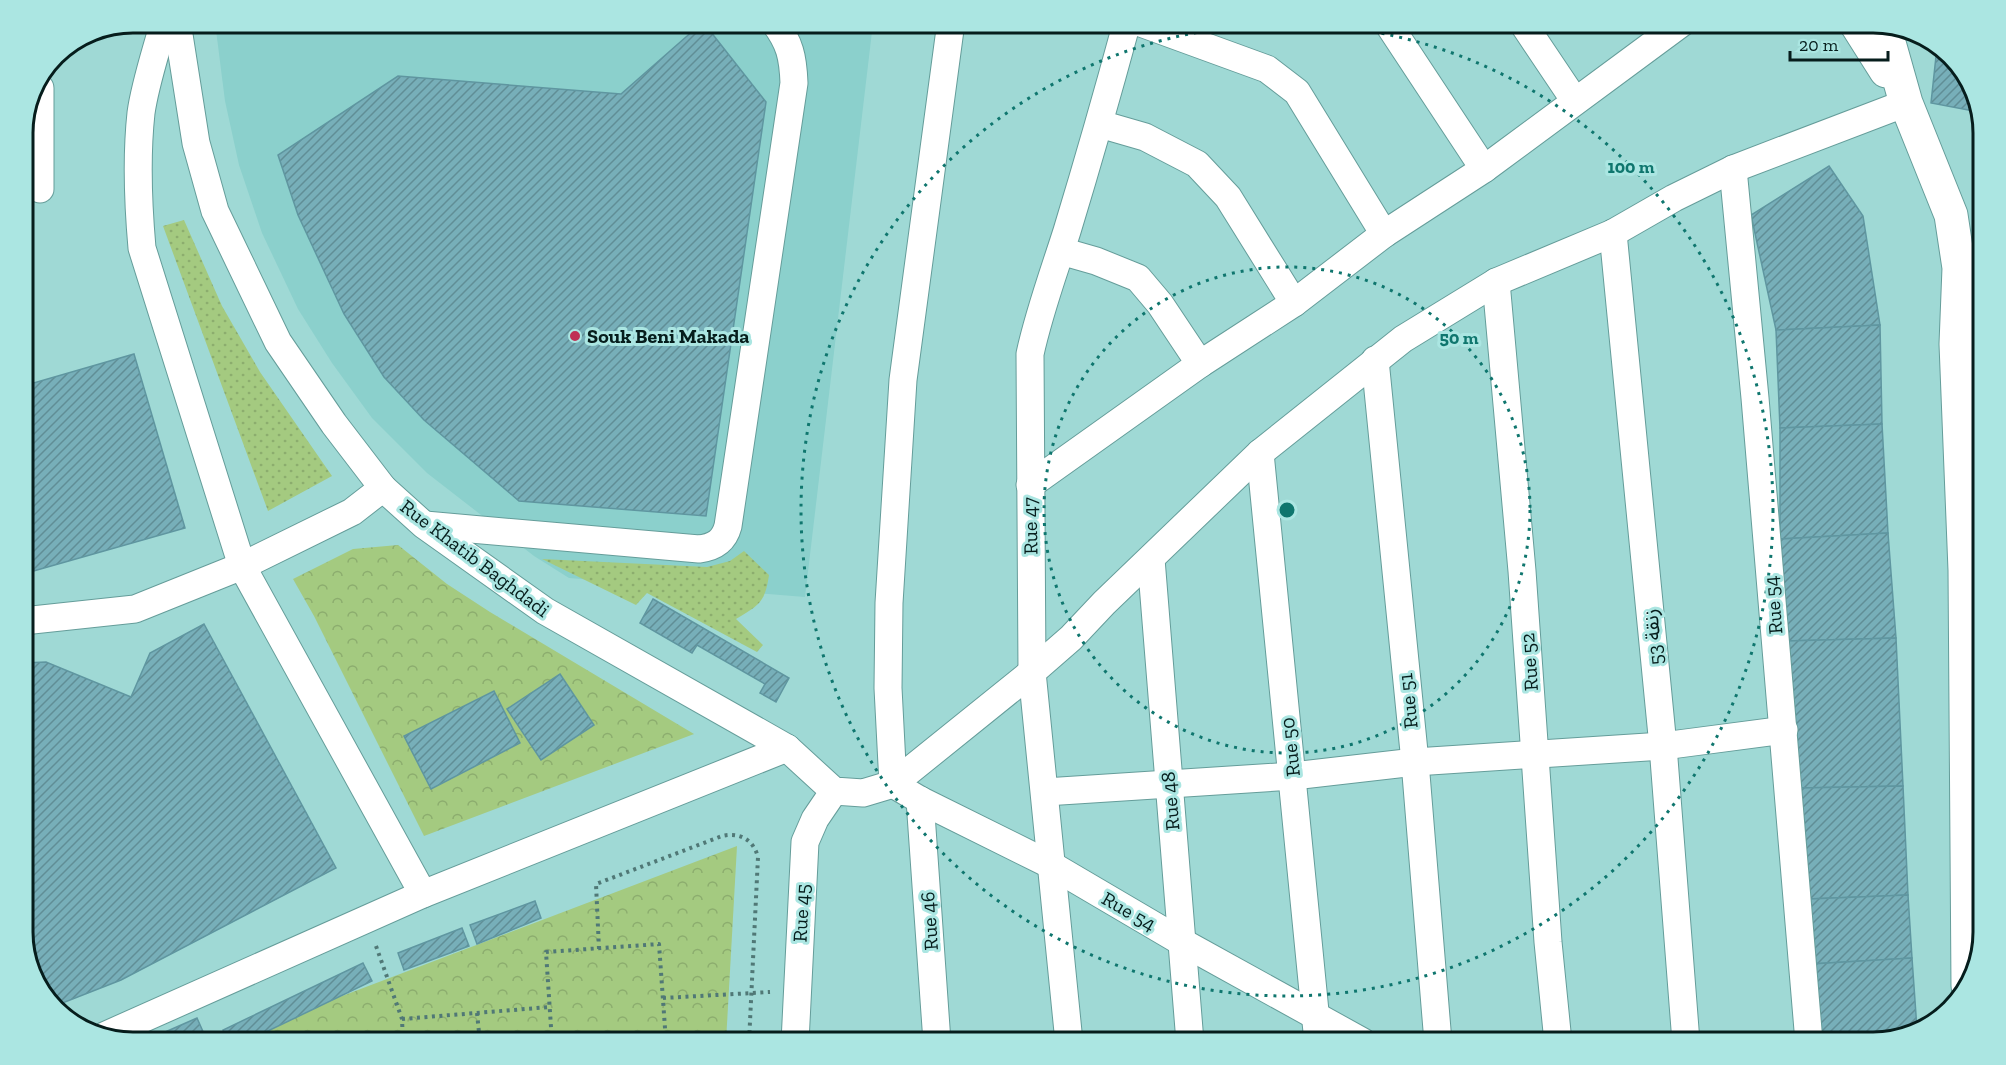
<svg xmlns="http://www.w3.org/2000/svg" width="2006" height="1065" viewBox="0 0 2006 1065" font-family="'Zilla Slab','Noto Sans Arabic',serif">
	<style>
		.built { fill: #8bd0cc }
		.grass { fill: url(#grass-dots) }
		.park { fill: url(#park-crowns) }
		.building { fill: url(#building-hatch); stroke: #5f96a0; stroke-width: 1.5 }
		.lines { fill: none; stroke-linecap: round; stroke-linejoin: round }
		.minor-casing { stroke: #659d9a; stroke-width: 29 }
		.secondary-casing { stroke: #659d9a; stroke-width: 35 }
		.path { stroke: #507876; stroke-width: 4; stroke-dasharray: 3 4.5; stroke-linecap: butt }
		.minor { stroke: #fff; stroke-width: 27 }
		.secondary { stroke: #fff; stroke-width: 33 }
		.ring { fill: none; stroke: #0f766e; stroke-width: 3; stroke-dasharray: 3 6 }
		.poi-dot { fill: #bf2f54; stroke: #abe6e2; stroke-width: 2 }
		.labels { text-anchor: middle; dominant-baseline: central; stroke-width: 6; stroke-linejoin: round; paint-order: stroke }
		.poi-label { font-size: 20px; font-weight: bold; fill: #061d1c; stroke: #abe6e2; text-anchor: start }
		.street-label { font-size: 20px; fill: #061d1c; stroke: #abe6e2 }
		.rim { fill: none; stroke: #061d1c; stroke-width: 3 }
		.centre { fill: #0f766e; stroke: #abe6e2; stroke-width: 3 }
		.ring-label { font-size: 18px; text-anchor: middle; font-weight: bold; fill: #0f766e; stroke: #abe6e2; stroke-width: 6; stroke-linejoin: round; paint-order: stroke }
	</style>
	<defs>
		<pattern id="grass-dots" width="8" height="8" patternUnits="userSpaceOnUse" patternTransform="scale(1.5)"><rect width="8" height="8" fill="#a4ca80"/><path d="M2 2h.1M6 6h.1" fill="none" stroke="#8cad6e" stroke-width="1.8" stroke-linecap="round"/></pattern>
		<pattern id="park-crowns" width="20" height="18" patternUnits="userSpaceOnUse" patternTransform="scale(1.5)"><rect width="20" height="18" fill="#a4ca80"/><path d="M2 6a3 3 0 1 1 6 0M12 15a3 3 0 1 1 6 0" fill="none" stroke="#8cad6e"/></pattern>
		<pattern id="building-hatch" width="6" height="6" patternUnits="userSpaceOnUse" patternTransform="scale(1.5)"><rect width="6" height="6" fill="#77afb9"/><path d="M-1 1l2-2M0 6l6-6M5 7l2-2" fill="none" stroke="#608e96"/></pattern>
	</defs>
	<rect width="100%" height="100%" fill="#9fd9d5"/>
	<path class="built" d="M215,22L873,23L805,597L569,578L534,556L427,473L372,418L332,363L298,309L262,233L239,165L225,101Z"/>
	<g class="grass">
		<path d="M184,220L222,306L260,372L332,476L268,511L163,226Z"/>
		<path d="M744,551L769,575C765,603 759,605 736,619L763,645L757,652L647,593L636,605L542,559L707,567L730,561Z"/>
	</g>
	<g class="park">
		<path d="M398,545L447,584L490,612L694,734L424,836L314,616L293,579L353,549Z"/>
		<path d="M737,846L726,1042H269L271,1023Z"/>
	</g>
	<g class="building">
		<path d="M703,22L766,102L706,516L519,501L424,420L384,377L344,314L298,215L278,155L398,76L621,94Z"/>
		<path d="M1937,47L1965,72L1979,112L1931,103Z"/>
		<path d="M1829,166L1863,216L1880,325L1776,330L1751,215Z"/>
		<path d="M1880,325L1882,424L1780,428L1776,330Z"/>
		<path d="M134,354L185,528L23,574V386Z"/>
		<path d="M1882,424L1888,533L1780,539V428Z"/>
		<path d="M1888,533L1896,638L1786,641L1780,539Z"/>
		<path d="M653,599L789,678L776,702L760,693L765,684L697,645L692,653L640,623Z"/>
		<path d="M204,624L336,868L121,980L55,1006L41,994L23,940V663L46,662L131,697L150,653Z"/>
		<path d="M1896,638L1903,786L1799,788L1786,641Z"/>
		<path d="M560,674L594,725L541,760L507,709Z"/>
		<path d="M494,691L520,743L431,789L404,736Z"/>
		<path d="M1903,786L1908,895L1808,899L1799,788Z"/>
		<path d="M1908,895L1912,958L1811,964L1808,899Z"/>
		<path d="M535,901L541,918L477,944L470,925Z"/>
		<path d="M462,928L469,946L404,970L398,953Z"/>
		<path d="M1912,958L1917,1029L1873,1042H1821L1811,964Z"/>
		<path d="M363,963L372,981L245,1042H229L223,1030Z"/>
		<path d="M197,1018L205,1036L190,1042H167L163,1033Z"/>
	</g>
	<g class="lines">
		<g class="minor-casing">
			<g id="minor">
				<path d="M164,22C156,52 145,84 141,113C136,159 138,203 142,248L242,566L423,894"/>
				<path d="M177,22L196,143L215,211L278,342L334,424L383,488L424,525L545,611L787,748L834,791L863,793L893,784L1032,672L1071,638L1104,603L1260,453L1403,339L1496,282L1613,233L1674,198L1733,169L1906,103"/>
				<path d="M1138,22L1267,69L1297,92L1384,234"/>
				<path d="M1387,22L1484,169"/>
				<path d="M1522,22L1575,101"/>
				<path d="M40,88V189"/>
				<path d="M1100,124L1145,137L1197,164L1228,197L1294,303"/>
				<path d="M1733,169L1755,398L1809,1042"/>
				<path d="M1613,233L1663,746L1686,1042"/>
				<path d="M1061,251L1096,261L1138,278L1160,304L1200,364"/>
				<path d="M1496,282L1522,571L1548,942L1558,1042"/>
				<path d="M1375,360L1415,762L1438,1042"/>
				<path d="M1260,453L1318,1042"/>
				<path d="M1030,485L1200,364L1294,303L1384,234L1484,169L1683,22"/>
				<path d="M425,525L699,549C715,547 724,541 728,526L794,83C793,57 790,43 774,22"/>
				<path d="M1151,559L1190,1042"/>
				<path d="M23,621L135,609L242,566L352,512L383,488"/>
				<path d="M893,784L888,688L889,603L903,380L951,22"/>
				<path d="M893,784L920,800L1051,865L1182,942L1363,1042"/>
				<path d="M1045,792L1293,776L1415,762L1663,746L1784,730"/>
				<path d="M920,800L937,1042"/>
				<path d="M104,1036L423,894L787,748"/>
				<path d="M795,1042L805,842L815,819L834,791"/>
				<path d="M1069,1042L1032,672L1030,354C1039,312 1054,272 1067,231C1088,162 1108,92 1127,22"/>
			</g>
		</g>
		<g class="secondary-casing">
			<g id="secondary">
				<path d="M1855,22L1886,71"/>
				<path d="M1884,25L1906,103L1951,215L1959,268L1956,344L1965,570L1968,986"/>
			</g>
		</g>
		<g class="path">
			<path d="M376,946L402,1019L403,1042"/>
			<path d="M599,949L596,884L722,836C739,832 753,839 758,857L749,1042"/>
			<path d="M663,998L770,992"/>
			<path d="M477,1013L480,1042"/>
			<path d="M402,1019L550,1007"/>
			<path d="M552,1042L546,952L659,944L666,1042"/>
		</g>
		<use href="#minor" class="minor"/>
		<use href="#secondary" class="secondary"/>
	</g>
	<g class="ring">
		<circle cx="1287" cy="510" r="243"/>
		<circle cx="1287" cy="510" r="486"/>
	</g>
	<circle class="poi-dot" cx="575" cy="336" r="6"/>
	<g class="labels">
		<g class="poi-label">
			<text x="587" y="336">Souk Beni Makada</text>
		</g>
		<g class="street-label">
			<text transform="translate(1030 526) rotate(-91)">Rue 47</text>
			<text transform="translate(475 558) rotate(37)">Rue Khatib Baghdadi</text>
			<text transform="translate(1773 605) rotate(-95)">Rue 54</text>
			<text transform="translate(1653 637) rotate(-96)">زنقة 53</text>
			<text transform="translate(1529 662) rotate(-94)">Rue 52</text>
			<text transform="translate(1408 701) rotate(-96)">Rue 51</text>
			<text transform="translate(1290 747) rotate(-96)">Rue 50</text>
			<text transform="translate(1170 801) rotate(-95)">Rue 48</text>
			<text transform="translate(1129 911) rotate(30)">Rue 54</text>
			<text transform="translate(801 913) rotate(-87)">Rue 45</text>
			<text transform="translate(929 921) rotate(-94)">Rue 46</text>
		</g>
	</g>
	<path d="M0 0H2006V1065H0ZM133 33H1873A100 100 0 0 1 1973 133V932A100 100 0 0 1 1873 1032H133A100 100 0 0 1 33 932V133A100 100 0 0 1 133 33Z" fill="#abe6e2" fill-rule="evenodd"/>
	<path class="rim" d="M133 33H1873A100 100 0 0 1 1973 133V932A100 100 0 0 1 1873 1032H133A100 100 0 0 1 33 932V133A100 100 0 0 1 133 33Z"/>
	<circle cx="1287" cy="510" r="9" class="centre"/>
	<g class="ring-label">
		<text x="1631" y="173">100 m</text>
		<text x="1459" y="344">50 m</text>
	</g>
	<path d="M1790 51v9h98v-9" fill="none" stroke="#061d1c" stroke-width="3"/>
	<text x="1799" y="51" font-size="18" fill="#061d1c" stroke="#abe6e2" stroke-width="4.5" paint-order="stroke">20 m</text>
</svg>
